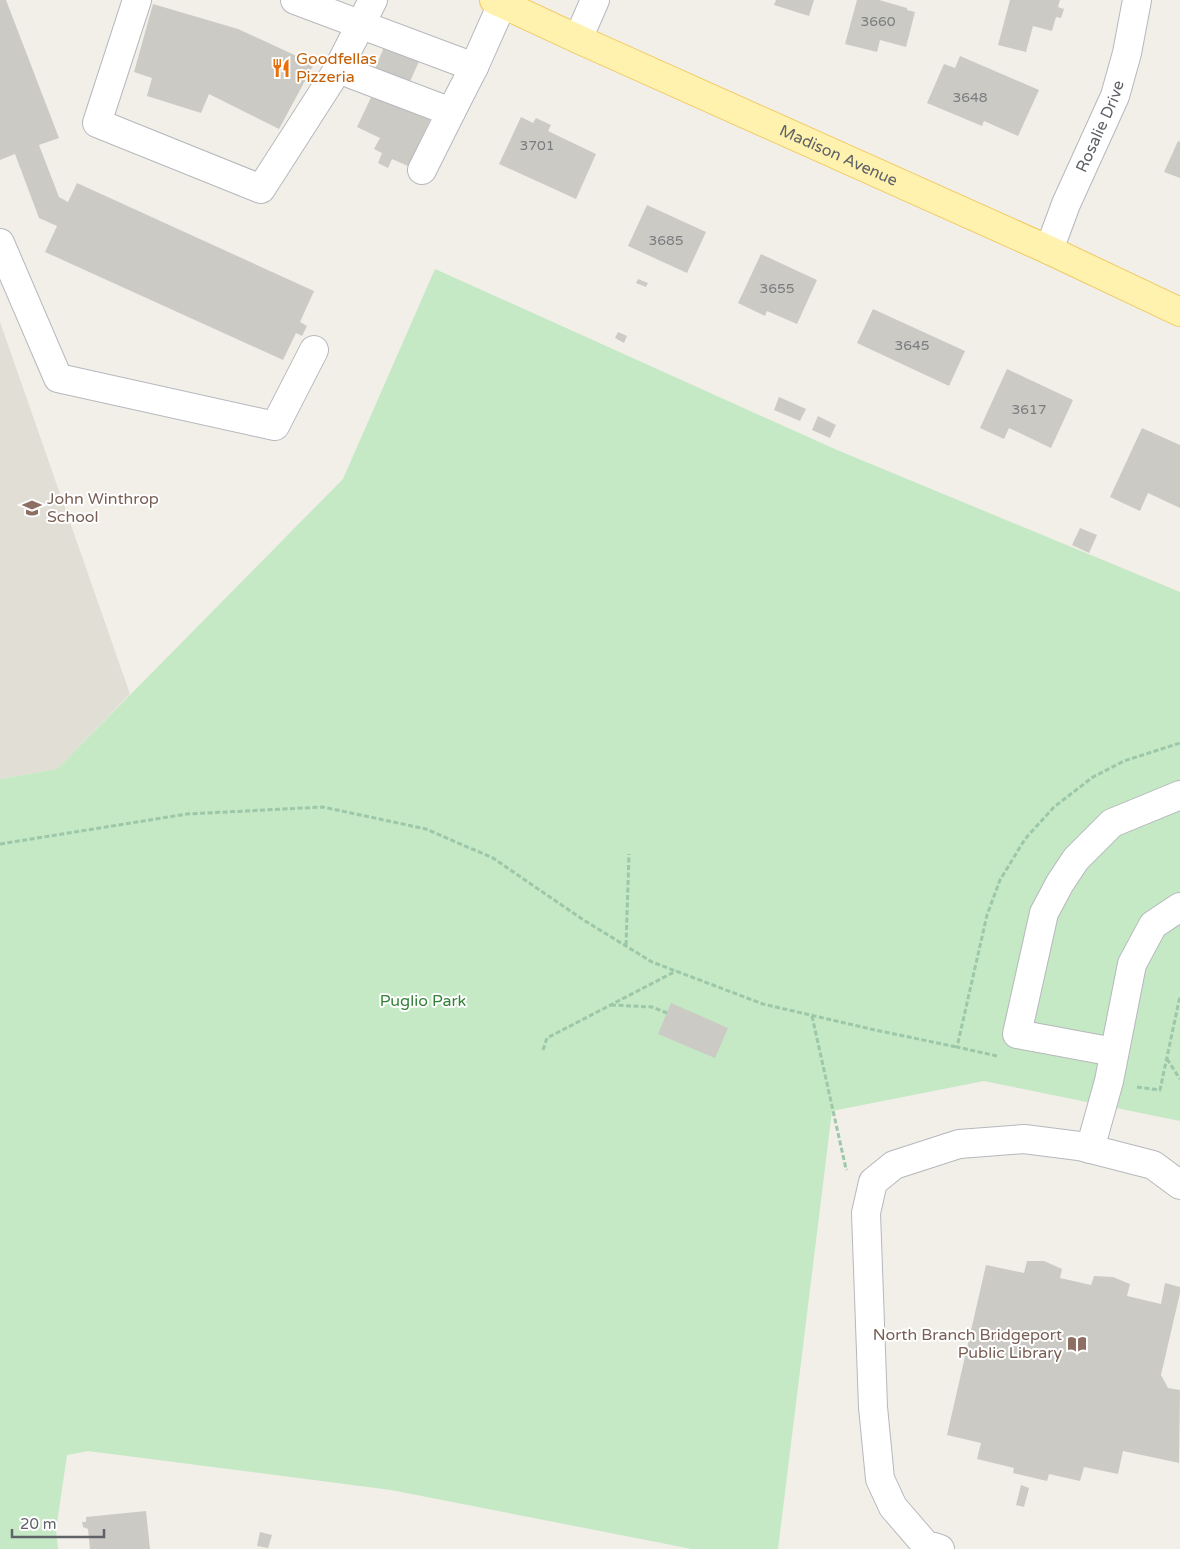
<svg xmlns="http://www.w3.org/2000/svg" width="1180" height="1549" viewBox="0 0 1180 1549" font-family="'Varela Round',sans-serif">
	<style>
		.education { fill: #e1ded6 }
		.green { fill: #c5e8c5 }
		.building { fill: #cccac5 }
		.lines { fill: none; stroke-linecap: round; stroke-linejoin: round }
		.minor-casing { stroke: #b5b8bc; stroke-width: 30 }
		.major-casing { stroke: #f2c960; stroke-width: 30 }
		.path { stroke: #9cc7a9; stroke-width: 3; stroke-dasharray: 5 2.5; stroke-linecap: butt }
		.minor { stroke: #fff; stroke-width: 28 }
		.major { stroke: #fff2af; stroke-width: 28 }
		.labels { text-anchor: middle; dominant-baseline: central; stroke-width: 4; stroke-linejoin: round; paint-order: stroke }
		.number-label { font-size: 14px; fill: #7a7d7f }
		.food-label { font-size: 16px; fill: #c56008; stroke: #fff; text-anchor: start }
		.street-label { font-size: 16px; fill: #5f6368; stroke: #fff }
		.education-label { font-size: 16px; fill: #785e54; stroke: #fff; text-anchor: start }
		.park-label { font-size: 16px; fill: #348238; stroke: #fff }
	</style>
	<rect width="100%" height="100%" fill="#f1efe8"/>
	<path class="education" d="M0,322L130,694L57,769L0,779Z"/>
	<path class="green" d="M435,269L837,450L1180,592V1121L984,1081L832,1111L778,1549H692L391,1490L88,1451L67,1455L56,1530L58,1549H0V779L57,769L343,479Z"/>
	<g class="building">
		<path d="M0,0H6L59,138L39,145L59,197L68,202L77,183L314,291L300,322L307,326L302,336L296,333L283,360L45,252L57,226L39,218L15,154L0,160Z"/>
		<path d="M776,0H814L809,16L774,5Z"/>
		<path d="M857,0H879L907,8V10L915,12L906,47L880,40L877,52L845,44Z"/>
		<path d="M1010,0H1060L1058,7L1064,9L1061,18L1056,17L1052,31L1033,26L1026,52L998,45Z"/>
		<path d="M153,4L238,29L314,64L279,129L209,94L201,113L147,96L152,78L134,72Z"/>
		<path d="M386,42L421,57L407,88L373,74Z"/>
		<path d="M960,56L1039,90L1018,136L984,121L982,126L927,103L944,64L955,68Z"/>
		<path d="M375,89L432,116L408,166L392,159L388,168L378,163L382,153L374,149L380,138L357,127Z"/>
		<path d="M521,117L533,123L536,118L551,125L548,131L596,154L576,199L499,164Z"/>
		<path d="M1178,141L1180,142V178L1164,172Z"/>
		<path d="M647,205L706,232L687,273L628,246Z"/>
		<path d="M761,254L817,280L797,324L767,311L765,316L738,303Z"/>
		<path d="M638,279L648,283L646,287L636,283Z"/>
		<path d="M873,309L965,351L949,386L857,343Z"/>
		<path d="M618,332L627,336L624,343L615,338Z"/>
		<path d="M1007,369L1073,400L1051,448L1009,428L1004,439L980,428Z"/>
		<path d="M779,397L806,409L800,421L774,410Z"/>
		<path d="M818,416L836,425L830,438L812,430Z"/>
		<path d="M1142,428L1180,445V508L1148,493L1140,511L1110,497Z"/>
		<path d="M1080,528L1097,535L1089,553L1072,545Z"/>
		<path d="M671,1003L728,1028L715,1058L658,1034Z"/>
		<path d="M1027,1261H1044L1062,1269L1060,1278L1091,1285L1094,1276L1113,1277L1130,1284L1127,1296L1161,1304L1165,1283L1180,1287V1293L1161,1375L1168,1388L1180,1390L1179,1463L1123,1451L1118,1474L1084,1467L1080,1481L1049,1474L1047,1481L1013,1473L1014,1468L977,1459L981,1443L947,1435L986,1265L1024,1273Z"/>
		<path d="M1021,1485L1029,1488L1024,1507L1016,1505Z"/>
		<path d="M146,1511L150,1549H90L88,1529L83,1527L82,1522H86V1517Z"/>
		<path d="M260,1532L272,1535L268,1548L257,1546Z"/>
	</g>
	<g class="lines">
		<g class="minor-casing">
			<g id="minor">
				<path d="M137,0L97,123L261,189L338,69L373,0"/>
				<path d="M295,0L474,67L502,4"/>
				<path d="M578,39L595,0"/>
				<path d="M338,69L451,112L474,67"/>
				<path d="M422,170L451,112"/>
				<path d="M0,243L58,378L275,426L314,350"/>
				<path id="s1" d="M1049,250L1066,204L1115,96L1127,53L1137,0"/>
				<path d="M1114,1052L1017,1034L1044,913L1060,883L1076,859L1112,823L1180,795"/>
				<path d="M1090,1149L1109,1081L1132,964L1153,925L1180,907"/>
				<path d="M940,1549L925,1544L893,1507L880,1479L873,1407L866,1213L873,1182L894,1165L959,1144L1024,1139L1079,1146L1153,1165L1180,1185"/>
			</g>
		</g>
		<g class="major-casing">
			<g id="major">
				<path id="s2" d="M494,0L578,39L1049,250L1180,312"/>
			</g>
		</g>
		<g class="path">
			<path d="M0,844L187,814L323,807L426,829L493,858L582,919L652,962L763,1004L875,1030L957,1047"/>
			<path d="M626,945L629,854"/>
			<path d="M611,1005L652,1007L667,1013"/>
			<path d="M812,1016L846,1169L847,1170"/>
			<path d="M543,1050L547,1038L676,971"/>
			<path d="M997,1056L957,1047L987,915L1000,880L1025,839L1054,807L1093,777L1124,761L1180,743"/>
			<path d="M1167,1059L1180,1079"/>
			<path d="M1137,1087L1160,1090L1180,996"/>
		</g>
		<use href="#minor" class="minor"/>
		<use href="#major" class="major"/>
	</g>
	<defs>
		<g id="restaurant-bare" transform="scale(1.5)"><path d="M-5-6h1v4h1v-4h1v4h1v-4h1v5L-1.5 .5V6h-2V.5L-5-1ZM5-6V6H3V1.5H1.5Q1.5-4 5-6Z" fill="#e8710a" stroke="#fff" stroke-width="2.5" paint-order="stroke"/></g>
		<g id="school-bare" transform="scale(1.5)"><path d="M0-5L7-2L0 1L-7-2ZM-4 1L0 2.5L4 1V4Q0 6-4 4Z" fill="#8d6e63" stroke="#fff" stroke-width="2.5" paint-order="stroke"/></g>
		<g id="library-bare" transform="scale(1.5)"><path d="M-6-4Q-3-5.5-.7-3.5V5Q-3 3-6 4ZM6-4Q3-5.5 .7-3.5V5Q3 3 6 4Z" fill="#8d6e63" stroke="#fff" stroke-width="2.5" paint-order="stroke"/></g>
	</defs>
	<g fill-rule="evenodd">
		<use href="#restaurant-bare" x="281" y="68"/>
		<use href="#school-bare" x="32" y="508"/>
		<use href="#library-bare" x="1077" y="1344"/>
	</g>
	<g class="labels">
		<g class="number-label">
			<text x="878" y="21">3660</text>
			<text x="970" y="97">3648</text>
			<text x="537" y="145">3701</text>
			<text x="666" y="240">3685</text>
			<text x="777" y="288">3655</text>
			<text x="912" y="345">3645</text>
			<text x="1029" y="409">3617</text>
		</g>
		<g class="food-label">
			<text x="296" y="59">Goodfellas<tspan x="296" dy="18">Pizzeria</tspan></text>
		</g>
		<g class="street-label">
			<text stroke="none"><textPath href="#s1" startOffset="134">Rosalie Drive</textPath></text>
			<text stroke="none"><textPath href="#s2" startOffset="378">Madison Avenue</textPath></text>
		</g>
		<g class="education-label">
			<text x="47" y="499">John Winthrop<tspan x="47" dy="18">School</tspan></text>
			<text x="1062" y="1335" text-anchor="end">North Branch Bridgeport<tspan x="1062" dy="18">Public Library</tspan></text>
		</g>
		<g class="park-label">
			<text x="423" y="1001">Puglio Park</text>
		</g>
	</g>
	<path d="M12 1529v8h92v-8" fill="none" stroke="#5f6368" stroke-width="2.5"/>
	<text x="20" y="1529" font-size="15" fill="#5f6368" stroke="#ffffff" stroke-width="4" paint-order="stroke">20 m</text>
</svg>
